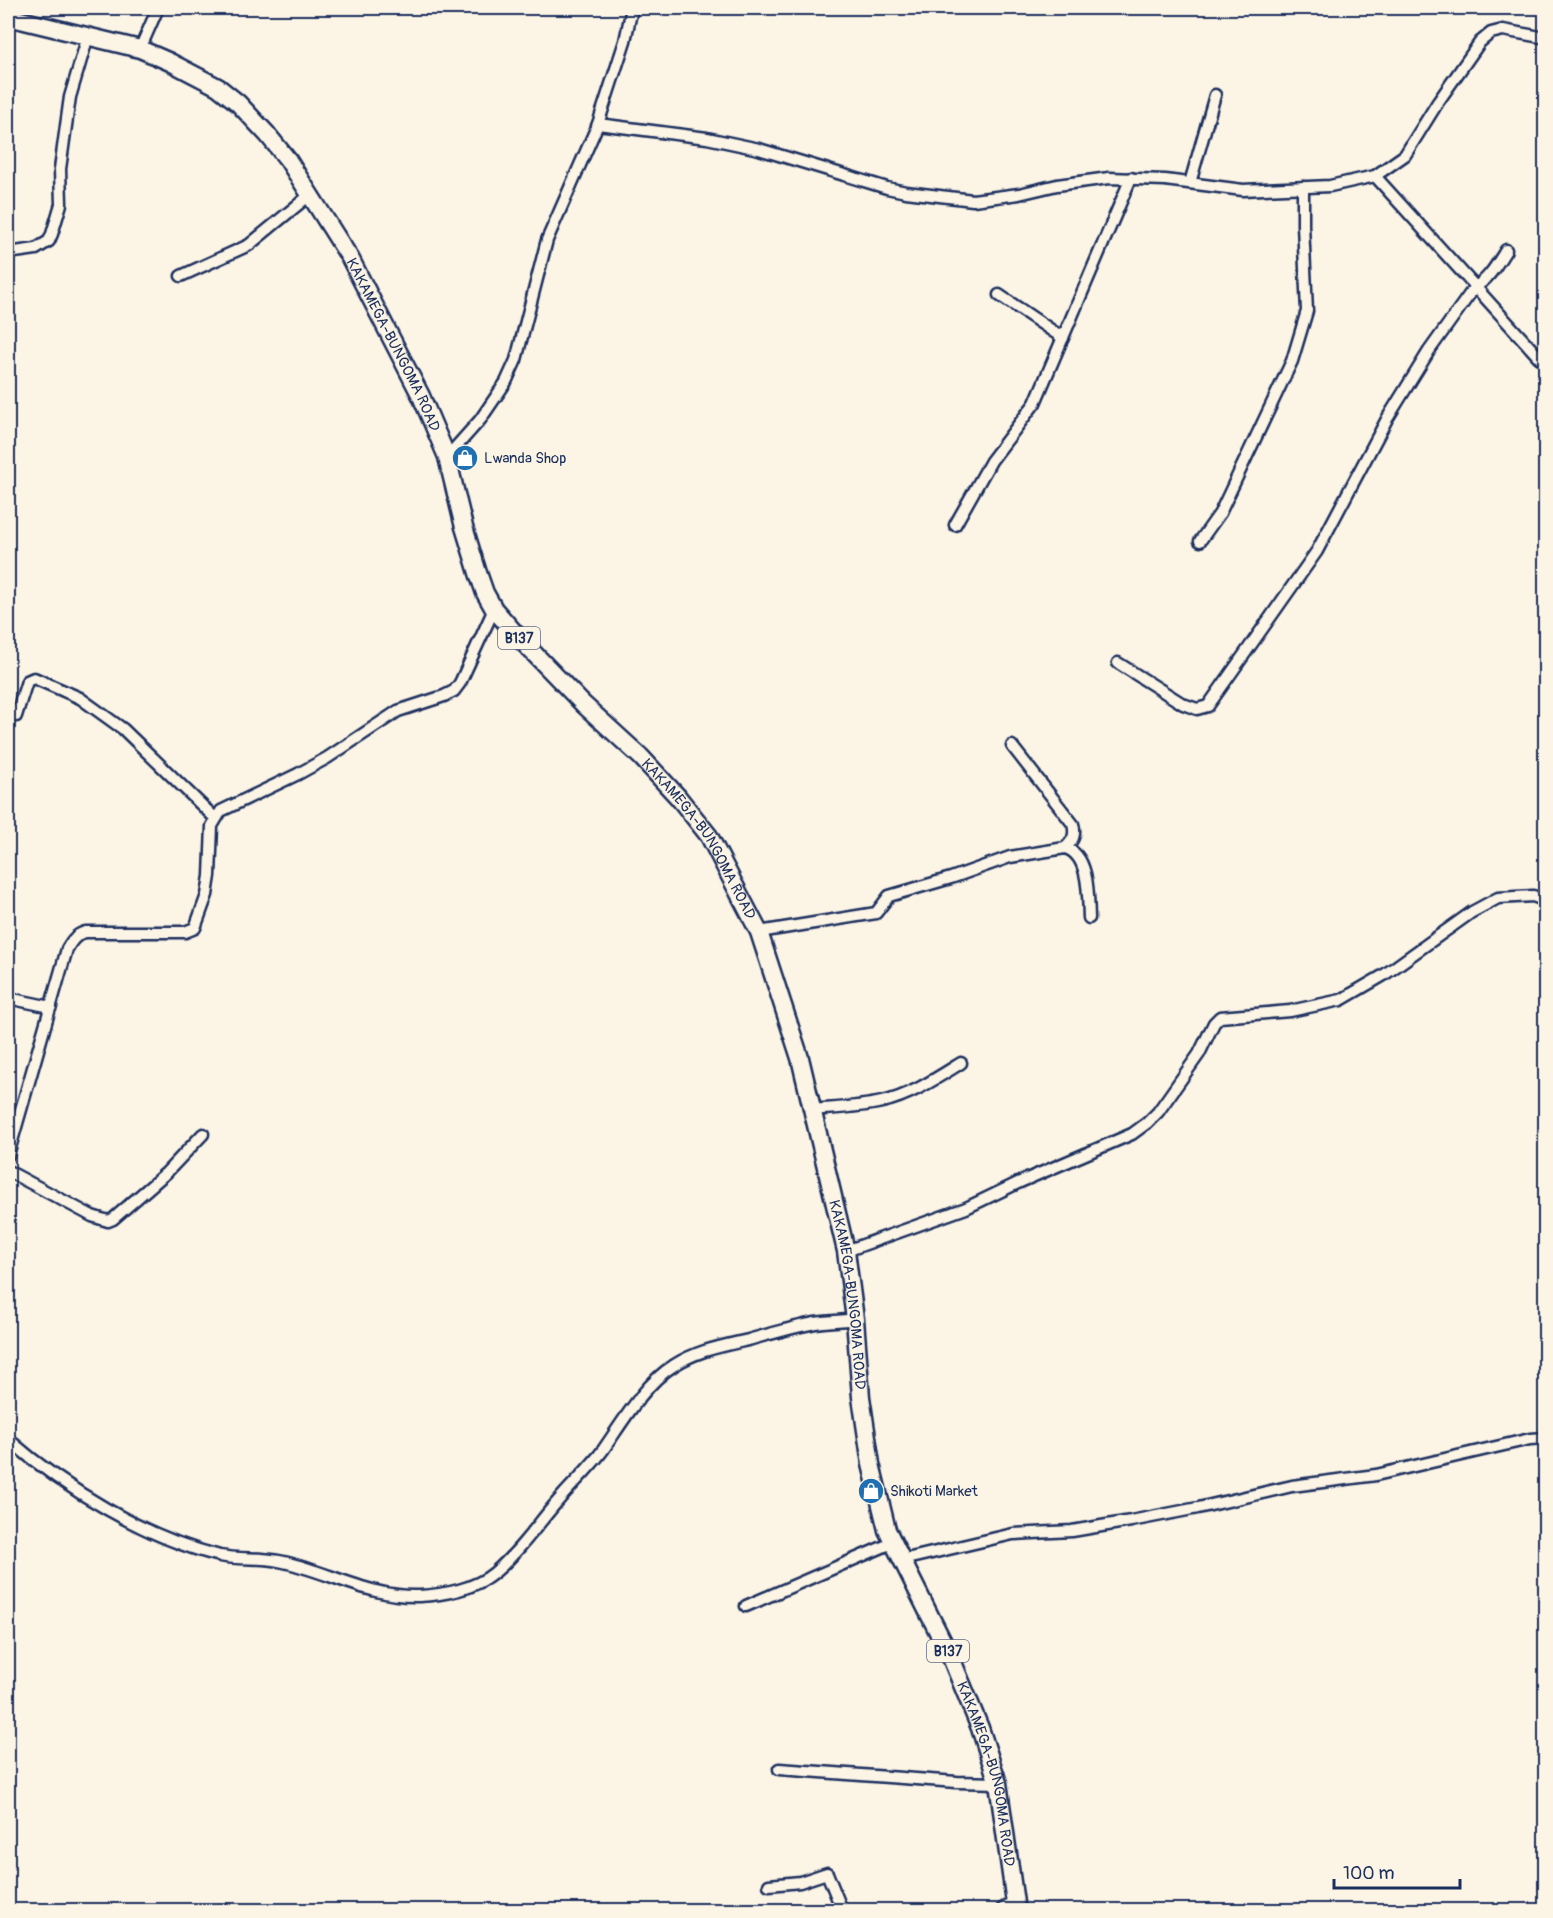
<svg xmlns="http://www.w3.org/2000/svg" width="1553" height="1918" viewBox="0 0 1553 1918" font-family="Pangolin,sans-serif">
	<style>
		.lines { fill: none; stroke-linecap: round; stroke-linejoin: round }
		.street-casing { stroke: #1b2f5e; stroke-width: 15 }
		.primary-casing { stroke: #1b2f5e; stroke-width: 21 }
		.street { stroke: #fcf5e5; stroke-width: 10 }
		.primary { stroke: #fcf5e5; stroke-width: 16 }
		.labels { text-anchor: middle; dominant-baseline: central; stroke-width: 4.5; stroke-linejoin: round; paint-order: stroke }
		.shield { fill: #fcf5e5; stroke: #5e6a86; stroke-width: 1.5 }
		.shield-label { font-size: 14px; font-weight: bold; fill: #1b2f5e }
		.street-label { font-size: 15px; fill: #1b2f5e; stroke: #fcf5e5 }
		.poi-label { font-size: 15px; fill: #1b2f5e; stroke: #fcf5e5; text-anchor: start }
	</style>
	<rect width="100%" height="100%" fill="#fcf5e5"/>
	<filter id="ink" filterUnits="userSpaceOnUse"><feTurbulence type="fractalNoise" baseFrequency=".0167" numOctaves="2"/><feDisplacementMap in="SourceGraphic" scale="12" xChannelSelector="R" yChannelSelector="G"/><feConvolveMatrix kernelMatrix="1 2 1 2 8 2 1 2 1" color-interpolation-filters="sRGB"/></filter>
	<g filter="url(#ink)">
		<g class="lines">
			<g class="street-casing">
				<g id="street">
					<path d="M140,49L158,8"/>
					<path d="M598,124L707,138L759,149L887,188L906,192L973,200L1019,194L1057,185L1109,178L1165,180L1243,190L1330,186L1375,176L1405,155L1438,102L1480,42L1491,33L1503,30L1546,38"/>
					<path d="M1375,176L1546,365"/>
					<path d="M1190,183L1215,95"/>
					<path d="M8,253L36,249L49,241L52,234L61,204L60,169L70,97L88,36"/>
					<path d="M181,276L249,245L311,194"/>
					<path d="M999,295L1063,338"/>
					<path d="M447,457L480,420L506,382L516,360L547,240L598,124L625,41L632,8"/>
					<path d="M955,525L991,461L1035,403L1131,178"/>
					<path d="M1200,541L1220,513L1292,361L1307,311L1303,225V187"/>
					<path d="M1118,663L1183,704L1197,709L1208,706L1317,551L1387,419L1429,351L1474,288C1489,279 1497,264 1506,250"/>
					<path d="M8,716H16L27,681L34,678L80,698L123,729L215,818"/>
					<path d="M1065,848C1090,855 1088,897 1089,918"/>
					<path d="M759,932L876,913L889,896L951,878L1010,857L1065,848C1073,841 1076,835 1073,824L1012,746"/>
					<path d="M8,998L51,1007"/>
					<path d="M813,1110C836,1108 860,1107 882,1102C910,1096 937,1078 961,1063"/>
					<path d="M8,1155L67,949C72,940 76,935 85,932H185L195,928L207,895L210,876L212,826L221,811L298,774L327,758L398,711L444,696L454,691L460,683L494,609"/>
					<path d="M8,1171L92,1216L108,1221L113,1219L166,1173L203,1134"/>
					<path d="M846,1251L966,1208L1020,1182L1132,1134L1147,1123L1158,1112L1199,1054L1214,1023L1220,1017L1290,1011L1341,1000L1384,975L1472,912L1498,898L1533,896L1546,901"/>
					<path d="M8,1439C65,1489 146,1538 220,1556C240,1560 260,1557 279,1561C326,1570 370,1598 419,1596C443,1595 475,1589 494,1573C518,1553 537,1525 557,1502C572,1484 589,1469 603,1450C622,1423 645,1383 673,1366C695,1351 722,1346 748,1340C770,1334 793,1327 815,1323C829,1321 842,1321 855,1319"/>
					<path d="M902,1560L1013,1534L1072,1531L1131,1521L1198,1508L1292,1486L1376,1475L1530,1439L1546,1438"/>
					<path d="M746,1606L892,1543"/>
					<path d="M779,1769L957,1782L998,1783"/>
					<path d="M769,1885L800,1882L827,1873L842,1910"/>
					<path d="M1001,1910L1015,1900"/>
				</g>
			</g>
			<g class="primary-casing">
				<g id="primary">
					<path id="s1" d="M8,17L140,49L170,62L218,87L238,103L267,134L288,160L350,258L421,396L447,457L464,527L478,573L485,593L494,609L520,639L583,704L641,757L678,797L709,836L759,932L800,1058L846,1251L855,1319L861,1397L871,1464L887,1530L952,1660L980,1728L998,1783L1016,1910"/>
				</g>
			</g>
			<use href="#street" class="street"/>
			<use href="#primary" class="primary"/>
		</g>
	</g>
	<defs>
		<g id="shop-disc" transform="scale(1.35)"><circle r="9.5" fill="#1f6fb2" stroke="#fcf5e5"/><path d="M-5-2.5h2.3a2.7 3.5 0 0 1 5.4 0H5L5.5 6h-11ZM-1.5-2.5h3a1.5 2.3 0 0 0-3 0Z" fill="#fff"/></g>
	</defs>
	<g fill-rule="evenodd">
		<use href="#shop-disc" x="465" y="458"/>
		<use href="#shop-disc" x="871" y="1491"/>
	</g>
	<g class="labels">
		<g class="shield">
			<rect x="498" y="627" width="42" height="22" rx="4.5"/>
			<rect x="927" y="1640" width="42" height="22" rx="4.5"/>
		</g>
		<g class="shield-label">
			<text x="519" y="638">B137</text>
			<text x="948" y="1651">B137</text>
		</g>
		<g class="street-label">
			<text stroke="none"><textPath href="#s1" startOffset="537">KAKAMEGA-BUNGOMA ROAD</textPath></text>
			<text stroke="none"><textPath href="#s1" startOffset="1131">KAKAMEGA-BUNGOMA ROAD</textPath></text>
			<text stroke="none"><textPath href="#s1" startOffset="1617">KAKAMEGA-BUNGOMA ROAD</textPath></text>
			<text stroke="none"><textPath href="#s1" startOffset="2121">KAKAMEGA-BUNGOMA ROAD</textPath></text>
		</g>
		<g class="poi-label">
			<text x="484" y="458">Lwanda Shop</text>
			<text x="890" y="1491">Shikoti Market</text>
		</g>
	</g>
	<rect width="1553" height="1918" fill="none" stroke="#fcf5e5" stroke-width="30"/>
	<rect x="15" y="15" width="1523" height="1888" fill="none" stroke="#1b2f5e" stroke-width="2" filter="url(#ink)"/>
	<path d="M1334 1879v9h126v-9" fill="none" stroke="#1b2f5e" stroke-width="3"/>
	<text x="1343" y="1879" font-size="18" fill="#1b2f5e" stroke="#fcf5e5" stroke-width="4.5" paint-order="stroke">100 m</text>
</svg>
